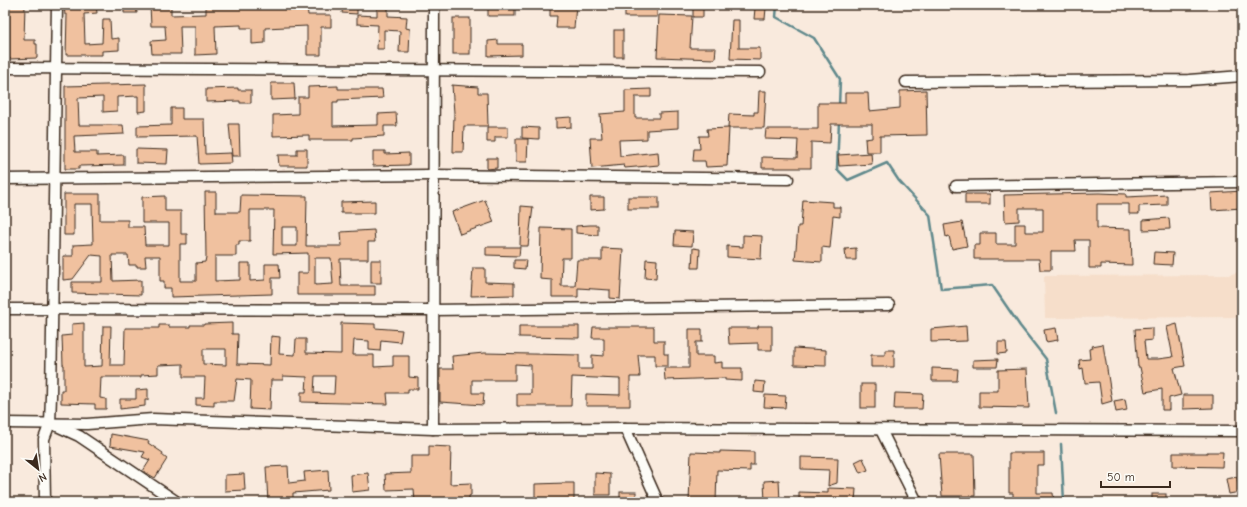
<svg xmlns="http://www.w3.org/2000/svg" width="1247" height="507" viewBox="0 0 1247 507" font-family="'Comic Neue',sans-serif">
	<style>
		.built { fill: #f6deca }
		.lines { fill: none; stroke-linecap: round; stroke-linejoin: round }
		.stream { stroke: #60898c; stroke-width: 2.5 }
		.building { fill: #f0c19f; stroke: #3b2a1e; fill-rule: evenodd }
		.minor-casing { stroke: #3b2a1e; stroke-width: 13 }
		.minor { stroke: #fdfcf7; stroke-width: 10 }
	</style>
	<rect width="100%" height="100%" fill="#f9eadd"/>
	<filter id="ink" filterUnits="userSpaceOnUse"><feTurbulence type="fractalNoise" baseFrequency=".025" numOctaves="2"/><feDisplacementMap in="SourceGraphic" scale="8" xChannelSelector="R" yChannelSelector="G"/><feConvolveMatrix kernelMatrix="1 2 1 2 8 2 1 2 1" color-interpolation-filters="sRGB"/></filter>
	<g filter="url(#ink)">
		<path class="built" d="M1242,271V317L1045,318L1044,276L1228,275Z"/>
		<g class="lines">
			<g class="stream">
				<path d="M777,5L776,17L814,38L840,79L839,106"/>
				<path d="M839,121L837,169L848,180L887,163L899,181L930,215L941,289L992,285L1020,326L1046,359L1056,413"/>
				<path d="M1061,444L1064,502"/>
			</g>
		</g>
		<g class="building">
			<path d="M5,5H25L24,40H35V44H37V58L9,59V14H5Z"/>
			<path d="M64,5H96L97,13L84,14L85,44L102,43L103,19H110L111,39L119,38V50L102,51V55H66L67,15H65Z"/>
			<path d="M124,5H136L137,13H124Z"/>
			<path d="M150,5H171V15L206,14V5H307L308,15H331V27H321V55H307V26L265,28V43L252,44V28H241V25L215,26L216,54L195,55V26H180L181,54H152L151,41L166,40L165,26H151Z"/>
			<path d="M343,5H357V14L342,13Z"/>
			<path d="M377,5H388V16L407,17L406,28L410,29L409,52H399L400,31L384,30V49H377L378,25L357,24V15L377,16Z"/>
			<path d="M550,5H576L574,28H556L557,16H550Z"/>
			<rect x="625" y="5" width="32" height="12"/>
			<rect x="693" y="5" width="10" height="12"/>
			<rect x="488" y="7" width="27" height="9"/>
			<path d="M755,8H766L765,19H754Z"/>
			<path d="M659,15L692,16L690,48H716L715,59L657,57Z"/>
			<rect x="453" y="18" width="17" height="36"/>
			<path d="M732,20H739V48H760V60L730,59Z"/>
			<rect x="614" y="30" width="9" height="27"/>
			<path d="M498,40V44H522V55L488,56V41Z"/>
			<path d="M271,83H294L295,99L271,100Z"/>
			<path d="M146,84V111L138,112V96L117,97V111L103,112V97L78,98L79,125H123L124,134L74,136L75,152H97V156L124,155V165L79,166V169H65V86Z"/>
			<path d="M452,85L478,87V93H487L488,126H464L463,152H453L454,113Z"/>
			<path d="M338,86V89H382L383,98L338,100V102H333V126L378,125V114L396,113L397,126H384V136L353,138V140H309V135L273,136V115L298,114V97H308V87Z"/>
			<path d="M238,88V90H251V103H240V101L206,102V89Z"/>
			<path d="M651,89V97H635V118H659V113L678,112V128L647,130V139L619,140L620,156L658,152L659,165L625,168L624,165L592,168L590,138H602L600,114L625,112V90Z"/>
			<path d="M926,90L927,135L880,136V152H866L865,139L872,138V124H831L830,143L811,142V168H762V157L797,158L798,140L765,139L766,129H818V103H845V93H868L869,111L900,108V91Z"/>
			<path d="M759,91H766L764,128H728L729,114L754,115V112H758Z"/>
			<path d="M171,108H182V119H204L205,154L231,153L232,163L199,164L197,136L137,137V126L171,125Z"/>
			<path d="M571,117V127L556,128V118Z"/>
			<path d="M229,124H239L240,156H232Z"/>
			<path d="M487,127H508V137H495V142H487Z"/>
			<path d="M522,127L539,128V139L522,138Z"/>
			<path d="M729,128L727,166L706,167L705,161H693L694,149H700L699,136H708L707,129Z"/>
			<path d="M516,139H528L527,162H516Z"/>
			<path d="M136,149L168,150L167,164L136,163Z"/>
			<path d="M297,149H307V166H279L278,155H297Z"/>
			<path d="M373,151H385V154L409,153V165L373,166Z"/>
			<path d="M871,153L872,164L839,166L838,155Z"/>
			<path d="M487,158H497V168L487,169Z"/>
			<path d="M1242,191V208L1212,210L1211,193Z"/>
			<path d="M205,192H216V212H240L241,195L307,196L306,246H342L341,232L374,230L375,242H368V259H340L341,286H375V295H297V273H308V253L273,254L274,210H250V241H239V245H236V256H215V281L240,280V263H250V281L265,280V264H279L280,278H272V294L171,297V288H164V281H160V256H145L146,267H137V265H129L128,255H112L113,281L141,280V295L72,293V282H102V256L91,255L73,279L63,280V256H73V245L93,244L92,204H74V235H64V194H100V220H128V227H144L145,245H169V223H142V197L165,196V211H181V234H187V244H180V281H196V263L205,262L206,257ZM282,227H297V246H282ZM315,258H331L333,284L315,285Z"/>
			<path d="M1099,193L1126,194V197L1167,195V205L1139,206V214H1129V204H1097V228L1131,229L1132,265L1101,264V268H1089V240H1075L1076,251H1051V270H1040L1039,259H974V245H980V233H996V244H1015V224H1025V232H1043V208H1019V221L1005,222L1004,195Z"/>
			<rect x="965" y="194" width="25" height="10"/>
			<path d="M590,197H604V209L590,210Z"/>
			<rect x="628" y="197" width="31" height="12"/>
			<path d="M485,200L494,222L460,234L452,212Z"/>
			<path d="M803,200L833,202V207H840V217L833,216L830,248L822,247V262L795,260L798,226H801Z"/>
			<path d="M375,201V213H341V202Z"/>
			<path d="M521,206L533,207L528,246H520Z"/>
			<path d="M1169,218L1170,229L1143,230V220Z"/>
			<path d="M962,222L967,246L952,249L949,236L946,237L944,225Z"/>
			<path d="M590,225H598V235L576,233V226Z"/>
			<path d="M541,228L571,229V258H562L561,286H575L577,260H602V248L623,249L620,299L610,298V290L578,288V297H552V280L540,279Z"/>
			<path d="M675,231L693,232L692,246L674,245Z"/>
			<path d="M743,235L762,236L761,259L727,257V246L743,247Z"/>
			<path d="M486,247H520L519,256L486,255Z"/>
			<path d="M693,248L700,249L699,268H692Z"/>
			<path d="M856,248V260H846L845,249Z"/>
			<path d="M1154,252L1173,253L1172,265L1153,264Z"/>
			<path d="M646,259L657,260L656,279L645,278Z"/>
			<rect x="371" y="260" width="10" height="23"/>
			<path d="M514,260H526L525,269L514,268Z"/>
			<path d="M473,268H485V282L514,283V295L471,296Z"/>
			<path d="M84,323V367L102,366L103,326H111L110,365H124L125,328H159V325H169V327H190V325H204V324L232,323V334H238L237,364L270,365L271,336L280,337L279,354L295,355L296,339H306V353L341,354V323L375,324V328L402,330L400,342L381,340L380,351L369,350V341L354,340L353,355H374V367L393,366V356H409V377L418,378V389H408V393H387L388,404L301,402V392H306L307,377L283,376V380H271L270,410L250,409L251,380L237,379L234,401H214V406L196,405V398H204L205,377H183V364L158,365V374L141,375V377H101L100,398L106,399V409H95V404L61,403V390H64V365H63L62,336L72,335V324ZM203,349H226V365L203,364ZM315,376H335L334,394L314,393Z"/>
			<path d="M1177,324L1185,366L1174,368L1181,395L1169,398V410H1162V389L1145,392L1140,367H1138L1135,329L1152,328V340L1144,341L1146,359H1158L1173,357L1167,327Z"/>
			<path d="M519,326H579V338L519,337Z"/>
			<path d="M758,326H772V350H758V343L729,344L728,328H758Z"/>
			<path d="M966,326L967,341L931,342V329Z"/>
			<path d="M593,327H654V341H664V354H668V366H655V355H638L640,377H630V406H586V394L620,395V379L572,377L571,406H517V394H531V365L515,364V380H472V393H484L483,405L440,402V369H453L452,356L484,353L579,355V369H592V355L604,356V338H592Z"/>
			<path d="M1056,328L1058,340L1046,342L1044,330Z"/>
			<path d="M689,329H702V342H696V356H714V363L722,362V368H742V381L725,380V378L665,380L664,368H689Z"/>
			<path d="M998,342H1006L1007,353L998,354Z"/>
			<path d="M1103,344L1112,401L1102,404L1099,382L1085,383L1083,368L1080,369L1079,360L1090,359L1089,349L1093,348L1092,346Z"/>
			<path d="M794,348L826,350V366L794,365Z"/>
			<path d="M885,350H894V367H871V355H885Z"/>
			<path d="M998,359L997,367H973V360Z"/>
			<path d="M932,368L958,369L957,381H932Z"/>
			<path d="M1027,369L1029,408L979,407V391H998V370Z"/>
			<path d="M755,381L765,382L764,393L754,392Z"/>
			<rect x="861" y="384" width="14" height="24"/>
			<path d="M148,389V400H145V406L120,409V399H136V390Z"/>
			<path d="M895,393L923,394L922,409H894Z"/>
			<path d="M765,395L786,396L785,408L764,407Z"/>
			<path d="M1183,395H1213V408L1183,409Z"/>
			<path d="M1125,399L1127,410L1116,412L1114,401Z"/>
			<path d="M111,434L149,441L148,443L163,453L162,455L167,459L155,478L143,471L150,460L142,457L145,452L110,446Z"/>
			<path d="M429,446L451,447L450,484L471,483V495L469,496V502H415L414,489L386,490L385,474L411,473V456H429Z"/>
			<path d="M720,451L754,452V465H750V471L717,470L716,502H689L691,452L720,453Z"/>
			<path d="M1207,452H1223L1222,467L1173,466V453H1207Z"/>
			<path d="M1009,453H1044V465H1037V493H1053L1054,502H1013V493H1009Z"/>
			<path d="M939,454H974L975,496H942Z"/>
			<path d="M801,457L838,458L837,483L828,486L829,470L801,469Z"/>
			<path d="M863,458L868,470L860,473L855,462Z"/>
			<path d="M288,466L289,483L305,481L304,472L328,470L329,490L293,493V502H268L266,467Z"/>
			<path d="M368,473L370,490L352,492L351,475Z"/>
			<path d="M595,473L610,474V495H595Z"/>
			<path d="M244,474L245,490L225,491V475Z"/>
			<path d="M1237,477L1240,492L1229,494L1226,479Z"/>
			<path d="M779,480L780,502H765L764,481Z"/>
			<path d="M566,483H574V502H535V484Z"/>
			<path d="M828,488L856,489L855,502H799V492L828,493Z"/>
			<rect x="620" y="492" width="16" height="10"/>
			<rect x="1152" y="494" width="14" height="8"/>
		</g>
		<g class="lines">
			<g class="minor-casing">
				<g id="minor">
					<path d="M5,68L760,72"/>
					<path d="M906,82L1189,80L1242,76"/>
					<path d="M5,179L433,175L788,179"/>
					<path d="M956,186L1242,182"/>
					<path d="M5,309L432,310L889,305"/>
					<path d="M5,423L87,424L153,419L433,429L625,428L1242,431"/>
					<path d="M57,426L79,436L177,502"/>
					<path d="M625,428L658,502"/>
					<path d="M433,429L434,5"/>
					<path d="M881,430L917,502"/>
					<path d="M45,502L44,439L50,423L51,396L57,5"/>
				</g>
			</g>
			<use href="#minor" class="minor"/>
		</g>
	</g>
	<rect width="1247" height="507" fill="none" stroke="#fdfcf7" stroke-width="20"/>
	<rect x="10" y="10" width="1227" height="487" fill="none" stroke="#3b2a1e" stroke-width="1.5" filter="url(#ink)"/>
	<g transform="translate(38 469) rotate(150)" stroke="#fdfcf7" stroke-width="3" paint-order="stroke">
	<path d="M0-3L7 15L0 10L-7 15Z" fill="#3b2a1e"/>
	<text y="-6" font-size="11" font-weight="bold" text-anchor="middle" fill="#3b2a1e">N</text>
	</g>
	<path d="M1101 481v6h69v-6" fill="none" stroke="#3b2a1e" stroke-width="2"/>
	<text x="1107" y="481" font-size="12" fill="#3b2a1e" stroke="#fdfcf7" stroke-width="3" paint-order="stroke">50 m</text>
</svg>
